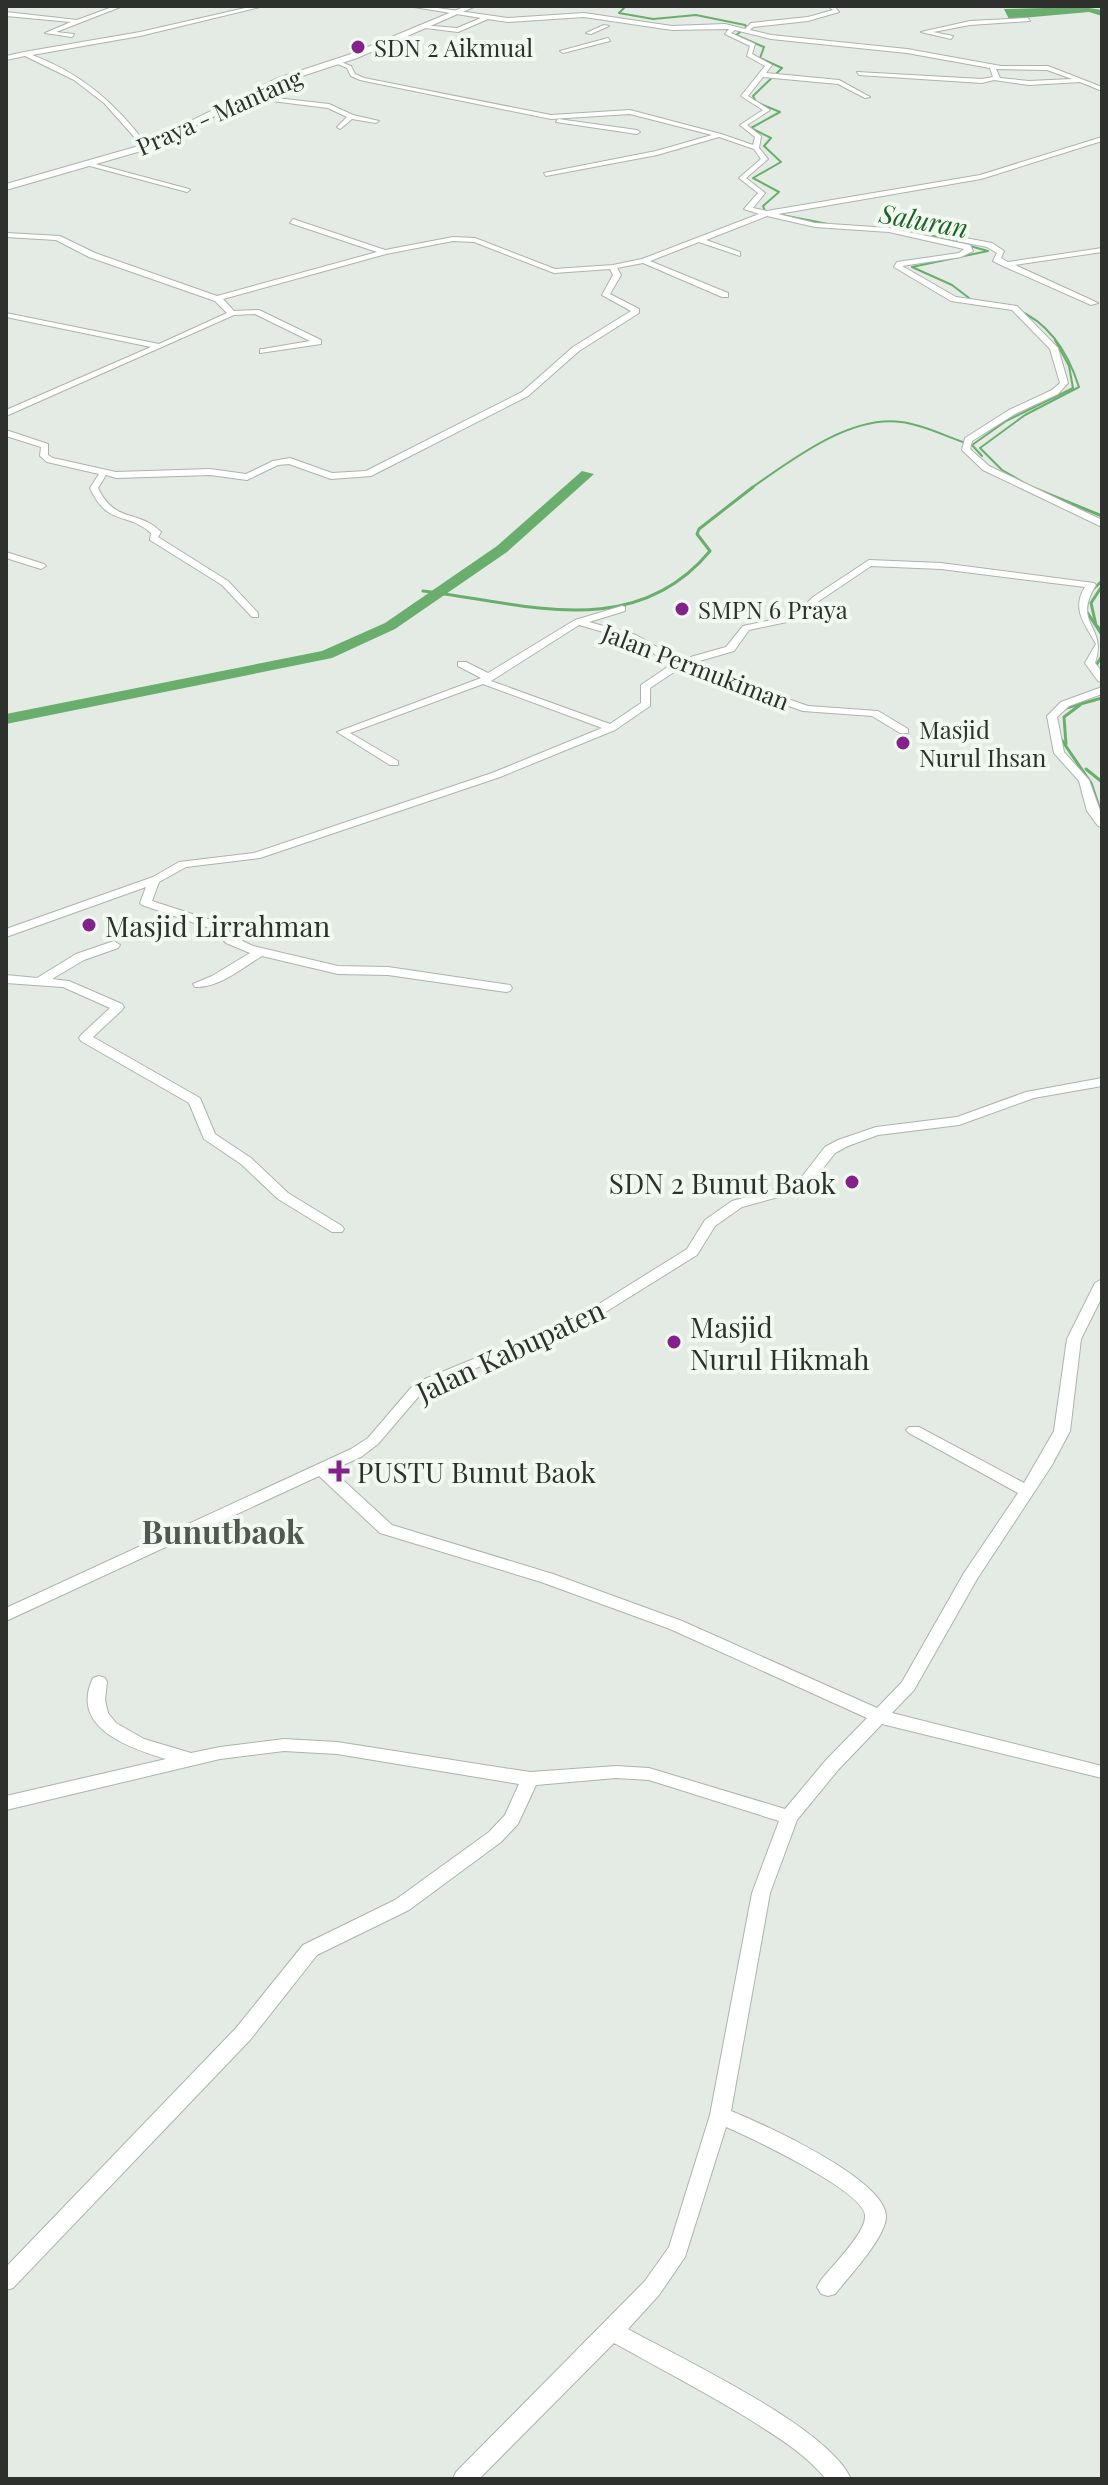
<svg xmlns="http://www.w3.org/2000/svg" width="1108" height="2485" viewBox="0 0 1108 2485" font-family="'Playfair Display',serif">
	<style>
		.water { fill: #6aae6d }
		.lines { fill: none; stroke-linecap: round; stroke-linejoin: round }
		.stream-far1 { stroke: #6aae6d; stroke-width: 2 }
		.stream { stroke: #6aae6d; stroke-width: 3 }
		.river { fill: #6aae6d; fill-rule: evenodd }
		.minor-casing { stroke: #acb3ac; stroke-width: 2 }
		.major-casing { stroke: #acb3ac; stroke-width: 2 }
		.minor { fill: #fff; fill-rule: evenodd }
		.major { fill: #fff; fill-rule: evenodd }
		.poi-dot { fill: #84228b; stroke: #f1f9f1; stroke-width: 3 }
		.labels { text-anchor: middle; dominant-baseline: central; stroke-width: 8; stroke-linejoin: round; paint-order: stroke }
		.far-poi-label { font-size: 24px; fill: #2d302d; stroke: #f1f9f1; text-anchor: start }
		.far-street-label { font-size: 24px; fill: #2d302d; stroke: #f1f9f1 }
		.far-water-label { font-size: 26px; font-style: italic; fill: #1c6224; stroke: #f1f9f1 }
		.poi-label { font-size: 28px; fill: #2d302d; stroke: #f1f9f1; text-anchor: start }
		.street-label { font-size: 28px; fill: #2d302d; stroke: #f1f9f1 }
		.quarter-label { font-size: 32px; font-weight: bold; fill: #515851; stroke: #f1f9f1 }
	</style>
	<rect width="100%" height="100%" fill="#e4ebe4"/>
	<path class="water" d="M1083,7L1102,10V16L1089,12L1009,19L1004,9Z"/>
	<g class="lines">
		<g class="stream-far1">
			<path d="M626,6L619,13L653,19L696,15L745,25L747,27L736,35L764,47L760,58L782,68L753,96L756,102L780,112L751,128L771,138L764,146L781,162L753,178L779,192L763,206L765,211"/>
			<path d="M782,215L828,224"/>
			<path d="M869,227L919,232L988,251L912,267L952,285L973,301"/>
			<path d="M993,303C1040,310 1065,343 1079,387L1025,415L980,448L1002,470L1035,489"/>
			<path d="M982,456L972,445L1006,421L1073,388L1069,366L1055,340"/>
			<path d="M750,489C790,461 849,415 901,422C926,425 948,438 972,445"/>
		</g>
		<g class="stream">
			<path d="M1031,487L1102,516"/>
			<path d="M1102,586L1091,603L1096,625L1102,631"/>
			<path d="M1092,590L1102,581"/>
			<path d="M423,591C523,603 634,643 710,551L697,534L699,529L753,487"/>
			<path d="M1087,612L1102,635"/>
			<path d="M1102,656L1095,667L1102,674"/>
			<path d="M1066,708L1102,698"/>
			<path d="M1061,739L1091,783L1102,816"/>
			<path d="M1066,744L1064,717L1080,705"/>
			<path d="M1086,769L1102,782"/>
		</g>
		<path class="river" d="M582,471L594,474L507,552L395,629L332,658L6,724V714L322,651L385,623L497,546Z"/>
		<g class="minor-casing">
			<g id="minor">
				<path d="M115,6H123L56,32L74,34L72,37L45,33L71,22L6,16V12L77,20Z"/>
				<path d="M254,6H264L140,36L32,55C81,73 118,105 148,147L145,149L104,103L74,80L25,56L6,60V56L24,52L140,32Z"/>
				<path d="M408,6H423L508,18L584,13L672,26L725,24L745,29L751,23L808,17L833,10L828,6H834L839,12L808,21L753,27L750,30L771,35L907,49L1001,66H1048L1102,87V91L1080,82L1029,85L994,80L982,83L859,75L857,72L982,79L993,77L990,68L907,53L771,39L735,30L731,33L755,44L752,54L772,65L766,73L839,80L870,97L865,98L838,84L763,77L748,96L770,110L747,125L761,136L759,148L768,159L746,178L765,193L753,208L767,211L980,175L1102,137V141L981,179L778,214L815,223L889,228L970,245L973,251L961,257L902,266L956,297L1017,306L1058,348L1068,383L1058,394L1015,414L972,441L970,449L989,466L1102,520V527L983,470L962,450L965,438L1009,410L1052,390L1060,383L1050,349L1012,310L951,301L894,267L897,262L959,253L964,249L889,232L815,227L767,216L706,240L740,252V256L699,242L650,261L728,293V297H722L643,263L617,268L621,275L610,294L639,309V313L579,351L528,396L371,476L331,479L289,464L278,465L247,480L210,475L116,478L106,475L98,488C115,524 138,509 161,532L158,537L228,581L258,613V617H252L222,585L150,540L151,533C126,511 108,527 90,488L99,474L47,462L40,456L41,447L6,436V430L48,444V455L53,458L116,472L210,469L246,474L273,461L290,458L332,473L366,471L522,392L573,347L631,311L602,295L613,275L610,269L554,273L474,242L453,241L386,254L223,299L234,311L259,310L321,340V344L260,353V349H263L310,341L255,314L234,315L6,416V410L151,347L6,317V313L159,344L227,313L215,301L89,257L56,240L6,237V233L60,236L95,253L217,296L377,252L290,223L293,219L385,250L453,237L475,238L555,269L613,265L642,259L759,214L744,209L758,193L739,178L761,159L754,149L719,137L657,155L546,176L544,173L656,151L712,135L630,114L551,119L360,80L351,76L347,68L333,62L336,60L351,66L355,74L364,78L551,115L630,110L721,134L753,145L755,137L740,125L763,110L741,96L765,66L747,56L750,46L725,34L729,29L672,30L584,17L508,22L488,19L458,32L417,27L420,25L457,28L481,18ZM996,69L1047,70L1072,79L1029,81L1000,78Z"/>
				<path d="M1028,18L1030,21L970,25L933,32L953,36L951,39L921,32L970,21Z"/>
				<path d="M604,25L609,26L591,34L586,33Z"/>
				<path d="M608,38L610,41L563,53L560,51Z"/>
				<path d="M249,95L329,104L353,115L379,121L376,123L352,119L340,129L337,127L347,117L328,108L247,98Z"/>
				<path d="M558,119L637,130L640,132L637,134L556,122Z"/>
				<path d="M88,162L189,189L190,190L187,192L86,165Z"/>
				<path d="M960,237L992,243L1004,251L1001,258L1008,262L1102,248V252L1015,265L1098,303L1091,305L1003,266L993,261L997,253L987,247L957,241Z"/>
				<path d="M6,552L44,564L46,566L41,569L6,558Z"/>
				<path d="M869,560L941,563L1094,583L1096,585C1071,625 1108,625 1095,663L1102,672V682L1098,681L1085,663L1096,644C1085,624 1071,609 1085,587L941,569L871,566L819,601L801,619L749,630L734,651L689,664L808,706L878,711L908,729V733H900L872,716L803,711L680,668L650,688V706L615,730L500,777L260,858L186,867L159,882L152,901L223,924L234,937L253,946L338,966L388,967L510,985L512,988L510,991L506,992L388,975L338,974L262,956C242,968 219,988 195,987L193,984L212,976L250,953L226,943L215,930L142,905L140,903L146,887L6,937V929L153,877L179,862L254,853L492,773L602,728L483,684L350,733L398,761V765H390L337,732L481,678L458,666V662H466L488,673L575,620L622,606L625,607V611L589,622L636,635L680,660L726,647L743,626L795,615L813,597ZM579,625L628,639L672,664L641,685V703L610,724L491,681Z"/>
				<path d="M1102,687V694L1069,706L1057,717L1064,752L1089,780L1102,816V827L1098,826L1087,811L1079,781L1054,753L1047,716L1061,702Z"/>
				<path d="M114,941L120,945L118,948L84,960L52,979L69,981L122,1004L124,1007L122,1010L93,1037L200,1098L215,1134L251,1158L288,1193L342,1226L344,1229L342,1232H332L278,1199L241,1164L204,1139L189,1103L81,1041L79,1038L81,1035L110,1008L63,987L6,983V975L37,978L76,954Z"/>
				<path d="M1102,1078V1086L1034,1098L959,1125L878,1135L848,1146L835,1153L807,1189L742,1207L715,1226L697,1255L604,1313L525,1353L486,1364L425,1389L378,1444L361,1457L332,1470L392,1525L553,1574L682,1621L877,1708L902,1682L964,1573L1018,1493L909,1433L906,1430L909,1427H919L1024,1483L1054,1431L1067,1339L1095,1283L1102,1279V1297L1081,1339L1070,1431L1052,1465L977,1579L914,1690L892,1713L1102,1766V1778L882,1724L838,1770L797,1820L770,1893L731,2111C763,2124 885,2179 886,2216C887,2236 848,2278 835,2294L828,2296L821,2294L817,2287L821,2280C831,2267 867,2232 865,2215C863,2191 750,2137 726,2127L685,2257L659,2295L628,2329C680,2358 828,2427 851,2479H826C806,2454 776,2436 749,2419C705,2392 659,2368 614,2343L479,2479H453L456,2472L645,2281L669,2247L710,2115L752,1893L779,1821L649,1780L616,1778L536,1785L518,1824L501,1842L409,1910L317,1955L250,2040L13,2288L6,2290V2267L236,2028L303,1945L395,1900L489,1832L505,1815L519,1784L337,1754L284,1751L220,1759L6,1810V1796L166,1759C130,1748 69,1728 93,1678L99,1676L105,1678L107,1682L105,1700L108,1713L116,1723L144,1739L191,1753L220,1747L284,1739L337,1742L530,1772L616,1766L649,1768L785,1809L826,1760L867,1718L670,1629L541,1582L380,1533L319,1476L6,1621V1608L351,1449L368,1438L415,1383L476,1358L515,1347L594,1307L687,1249L705,1220L732,1201L797,1183L825,1147L838,1140L876,1127L957,1117L1026,1092Z"/>
			</g>
		</g>
		<g class="major-casing">
			<path id="major" d="M466,6H476L357,58L284,82L148,149L6,190V184L142,145L278,78L351,54Z"/>
		</g>
		<use href="#minor" class="minor"/>
		<use href="#major" class="major"/>
	</g>
	<g class="poi-dot">
		<circle cx="358" cy="47" r="8"/>
		<circle cx="682" cy="609" r="8"/>
		<circle cx="903" cy="743" r="8"/>
		<circle cx="89" cy="925" r="8"/>
		<circle cx="852" cy="1182" r="8"/>
		<circle cx="674" cy="1342" r="8"/>
		<path d="M335 1459h8v8h8v8h-8v8h-8v-8h-8v-8h8z"/>
	</g>
	<g class="labels">
		<g class="far-poi-label">
			<text x="374" y="47">SDN 2 Aikmual</text>
			<text x="698" y="609">SMPN 6 Praya</text>
			<text x="919" y="729">Masjid<tspan x="919" dy="28">Nurul Ihsan</tspan></text>
		</g>
		<g class="far-street-label">
			<text transform="translate(219 111) rotate(-24)">Praya - Mantang</text>
			<text transform="translate(696 666) rotate(21)">Jalan Permukiman</text>
		</g>
		<g class="far-water-label">
			<text transform="translate(924 220) rotate(10)">Saluran</text>
		</g>
		<g class="poi-label">
			<text x="105" y="925">Masjid Lirrahman</text>
			<text x="836" y="1182" text-anchor="end">SDN 2 Bunut Baok</text>
			<text x="690" y="1326">Masjid<tspan x="690" dy="32">Nurul Hikmah</tspan></text>
			<text x="357" y="1471">PUSTU Bunut Baok</text>
		</g>
		<g class="street-label">
			<text transform="translate(510 1350) rotate(-25)">Jalan Kabupaten</text>
		</g>
		<g class="quarter-label">
			<text x="223" y="1530">Bunutbaok</text>
		</g>
	</g>
	<rect width="1108" height="2485" fill="none" stroke="#2d302d" stroke-width="16"/>
</svg>
